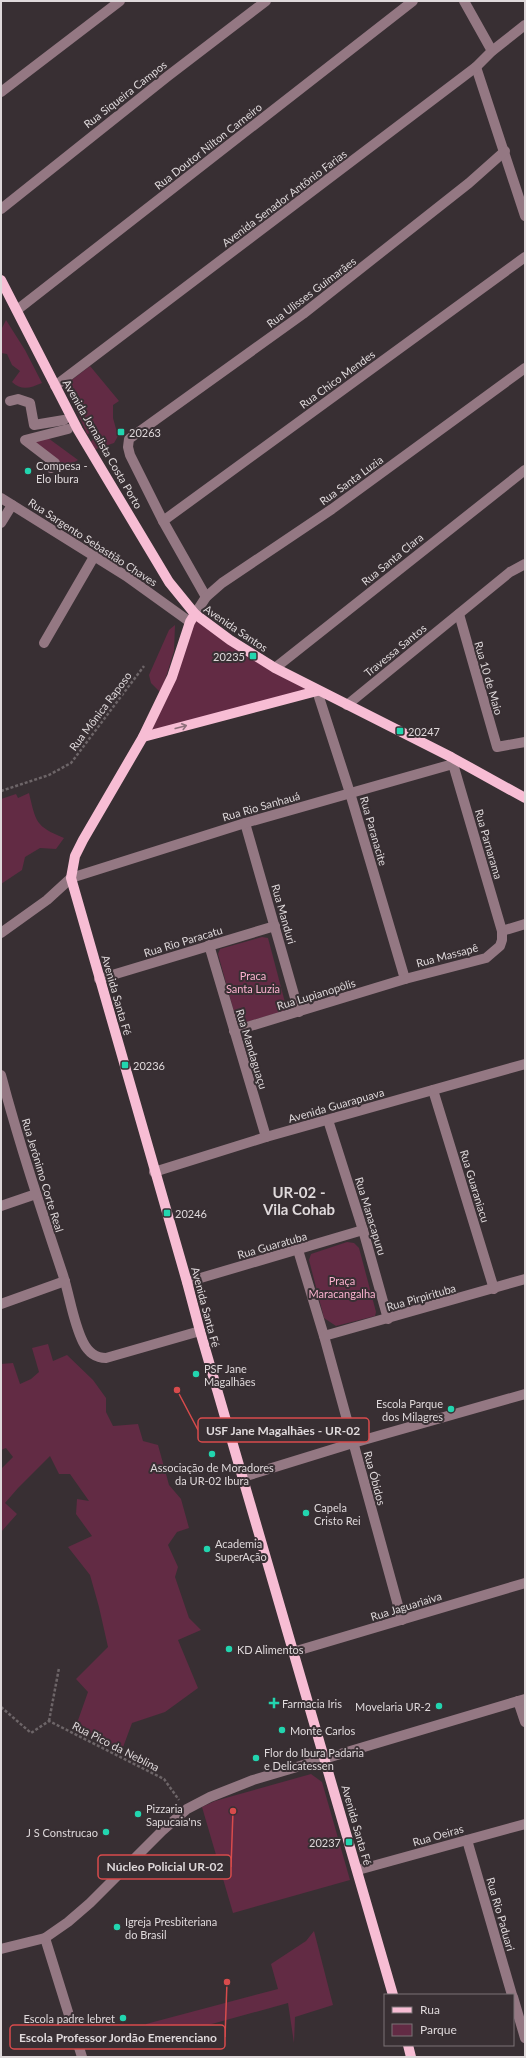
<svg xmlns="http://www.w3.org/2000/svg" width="526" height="2058" viewBox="0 0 526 2058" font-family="Lato,sans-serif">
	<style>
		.green { fill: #622b44 }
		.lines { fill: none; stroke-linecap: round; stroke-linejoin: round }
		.path { stroke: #6d6568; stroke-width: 2.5; stroke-dasharray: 3 2; stroke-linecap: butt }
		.minor { stroke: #947883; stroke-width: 10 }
		.major { stroke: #f7bdd4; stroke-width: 10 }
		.oneway { stroke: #8e6f7b }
		.poi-dot { fill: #22d5af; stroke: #382f33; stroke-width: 1.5 }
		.labels { text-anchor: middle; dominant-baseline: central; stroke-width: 4; stroke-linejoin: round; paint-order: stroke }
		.street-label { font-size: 11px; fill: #dfd9db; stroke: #382f33 }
		.poi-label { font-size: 11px; fill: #dfd9db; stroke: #382f33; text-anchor: start }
		.park-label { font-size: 11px; fill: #fbb2cf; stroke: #382f33 }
		.district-label { font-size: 15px; font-weight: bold; fill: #dfd9db; stroke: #382f33 }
		.leader { fill: none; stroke: #d84b4c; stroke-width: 1.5 }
		.callout-dot { fill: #d84b4c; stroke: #382f33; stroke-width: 1.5 }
		.callout { fill: #382f33; stroke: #d84b4c; stroke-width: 1.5 }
		.callout-label { font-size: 12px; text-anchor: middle; font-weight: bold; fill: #dfd9db }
	</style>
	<rect width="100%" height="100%" fill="#382f33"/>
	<g class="green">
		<path d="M6,320L25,350L42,383C30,388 22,391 12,382L20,371L12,365L7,354L1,353V330Z"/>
		<path d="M90,366L119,401L113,405V418L118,436L114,443L93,450L90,443L94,438L91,433L87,434L65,385Z"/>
		<path d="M48,438L78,460L64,468L33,441Z"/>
		<path d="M185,600L195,614L322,693L150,731L190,622Z"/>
		<path d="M175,625L174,651L161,693L151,683L149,675L169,630Z"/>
		<path d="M29,793C36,822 35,826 64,838L56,849L40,848L25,857L22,870L1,884V799L16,794L18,798Z"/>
		<path d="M262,937L268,938L287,1010L240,1024L236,1019L218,954L220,949Z"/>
		<path d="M347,1242L354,1243L359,1248L376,1312L375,1316L336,1326L324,1318L309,1260L311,1254Z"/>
		<path d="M48,1344L53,1361L67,1355L93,1380L106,1398V1412L113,1426L138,1424L143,1441L158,1445L169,1485L181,1499L189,1528L177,1532L168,1545L178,1567L175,1577L189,1618L201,1630L178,1640L198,1688L165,1712L132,1723L122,1750L76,1726L88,1692L76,1679L108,1647L99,1607L90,1575L68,1547L92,1536L76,1514L77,1499L89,1501L70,1474H59L50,1456L18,1488L5,1503L17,1514L1,1532V1469L13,1457L6,1448L1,1450V1364L13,1363L20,1384L31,1379L39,1372L32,1348Z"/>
		<path d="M311,1774L322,1782L350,1880L233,1913L202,1807L215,1801Z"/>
		<path d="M314,1931L333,2005L295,2017L294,2043L288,2003L143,2043L146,2024L278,1989L271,1964L306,1941Z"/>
	</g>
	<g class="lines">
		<g class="path">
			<path d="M1,791L49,775L71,763L144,666"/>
			<path d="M1,1707L31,1733L49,1721L164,1779L179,1800"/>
			<path d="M49,1721L59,1668"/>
		</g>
		<g class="minor">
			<path d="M464,1L492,51"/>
			<path d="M476,67L525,216"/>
			<path d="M1,92L120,1"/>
			<path d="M1,209L168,76L266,1"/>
			<path d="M17,310L413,1"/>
			<path d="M55,386L476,67L492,51L525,25"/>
			<path d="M10,401L18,399L30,403L34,425L64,420"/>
			<path d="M51,468L55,463L25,440L68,429"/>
			<path d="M1,498L126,576L190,622"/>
			<path d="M163,521L525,257"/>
			<path d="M1,523L12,505"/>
			<path d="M206,597L163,521L130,455L128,447L129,439L303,314L469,183L505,151"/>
			<path d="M195,614L206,597L222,583L332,509L525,368"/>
			<path d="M459,614L497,747L525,742"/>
			<path d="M44,643L95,555"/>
			<path d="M275,668L525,470"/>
			<path d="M317,691L350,793L405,979"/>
			<path d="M347,705L510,572L525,564"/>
			<path d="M245,823L299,1012"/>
			<path d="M502,931L525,924"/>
			<path d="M1,933L47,900L71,878L245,823L453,764L451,757"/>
			<path d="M209,945L266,1137"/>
			<path d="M99,979L275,926"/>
			<path d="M234,1031L405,979L486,958L500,946L502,940V931L453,764"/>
			<path d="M1,1075C19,1143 41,1209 63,1275C70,1297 73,1322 83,1342C88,1352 95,1358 106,1358L200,1331"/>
			<path d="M433,1090L494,1289"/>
			<path d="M328,1120L363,1230L388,1319"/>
			<path d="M154,1172L266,1137L525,1064"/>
			<path d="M1,1206L36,1194"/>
			<path d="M298,1250L324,1336L402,1620"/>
			<path d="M187,1282L363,1230"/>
			<path d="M1,1304L65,1281"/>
			<path d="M324,1336L525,1279"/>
			<path d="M243,1477L353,1443L525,1394"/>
			<path d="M293,1652L525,1583"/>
			<path d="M518,1701L525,1722"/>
			<path d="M467,1840L512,1995"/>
			<path d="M358,1870L525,1824"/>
			<path d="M45,1938L82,2057"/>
			<path d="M1,1949L45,1938L68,1922L90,1903L162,1831L187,1809L210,1797L253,1780L525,1699"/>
			<path d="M513,1997L525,2038"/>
		</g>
		<g class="major">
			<path d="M1,280L78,430L169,582L195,614L230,640L275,668L451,757L525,798"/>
			<path d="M195,614L190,622L172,677L143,737L83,840L75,856L71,878L187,1282L200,1331L393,1995"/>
			<path d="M143,737L317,691"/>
			<path d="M408,2045L411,2057"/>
		</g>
	</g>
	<defs><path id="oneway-shaft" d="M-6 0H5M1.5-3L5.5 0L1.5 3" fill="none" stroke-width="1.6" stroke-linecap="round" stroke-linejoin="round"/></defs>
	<use class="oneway" href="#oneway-shaft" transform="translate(181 727) rotate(-15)"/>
	<g class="poi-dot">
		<rect x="117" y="428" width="8" height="8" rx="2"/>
		<circle cx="28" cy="471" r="4"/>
		<rect x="249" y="652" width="8" height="8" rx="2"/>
		<rect x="396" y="727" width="8" height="8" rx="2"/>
		<rect x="121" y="1061" width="8" height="8" rx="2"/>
		<rect x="163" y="1209" width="8" height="8" rx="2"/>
		<circle cx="196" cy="1374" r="4"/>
		<circle cx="451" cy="1409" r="4"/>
		<circle cx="212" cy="1454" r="4"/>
		<circle cx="306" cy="1513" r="4"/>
		<circle cx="207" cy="1549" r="4"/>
		<circle cx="229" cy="1649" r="4"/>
		<path d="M272 1697h4v4h4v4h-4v4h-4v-4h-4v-4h4z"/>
		<circle cx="439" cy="1706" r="4"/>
		<circle cx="282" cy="1730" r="4"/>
		<circle cx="256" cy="1758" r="4"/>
		<circle cx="138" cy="1814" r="4"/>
		<circle cx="106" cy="1832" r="4"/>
		<rect x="345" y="1838" width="8" height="8" rx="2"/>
		<circle cx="117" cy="1927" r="4"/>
		<circle cx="123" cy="2018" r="4"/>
	</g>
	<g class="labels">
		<g class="street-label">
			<text transform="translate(125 94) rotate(-38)">Rua Siqueira Campos</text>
			<text transform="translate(208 146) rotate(-38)">Rua Doutor Nilton Carneiro</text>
			<text transform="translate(284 198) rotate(-37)">Avenida Senador Antônio Farias</text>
			<text transform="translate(311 292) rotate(-37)">Rua Ulisses Guimarães</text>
			<text transform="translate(337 379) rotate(-36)">Rua Chico Mendes</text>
			<text transform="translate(103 444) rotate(60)">Avenida Jornalista Costa Porto</text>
			<text transform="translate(351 480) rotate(-36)">Rua Santa Luzia</text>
			<text transform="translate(93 542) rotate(33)">Rua Sargento Sebastião Chaves</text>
			<text transform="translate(392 559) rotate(-39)">Rua Santa Clara</text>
			<text transform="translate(236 628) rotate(34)">Avenida Santos</text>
			<text transform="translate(395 650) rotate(-39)">Travessa Santos</text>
			<text transform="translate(489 678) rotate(74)">Rua 10 de Maio</text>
			<text transform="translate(100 711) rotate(-53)">Rua Mônica Raposo</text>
			<text transform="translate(261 806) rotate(-16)">Rua Rio Sanhauá</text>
			<text transform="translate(374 831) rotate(74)">Rua Paranacite</text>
			<text transform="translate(489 844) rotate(74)">Rua Parnarama</text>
			<text transform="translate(284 914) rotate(74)">Rua Manduri</text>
			<text transform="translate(183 941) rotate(-17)">Rua Rio Paracatu</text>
			<text transform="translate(447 955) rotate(-15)">Rua Massapê</text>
			<text transform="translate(316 994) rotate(-17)">Rua Lupianopôlis</text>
			<text transform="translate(117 995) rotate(74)">Avenida Santa Fé</text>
			<text transform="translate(252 1049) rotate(73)">Rua Mandaguaçu</text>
			<text transform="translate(336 1105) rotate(-16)">Avenida Guarapuava</text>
			<text transform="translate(43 1175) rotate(73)">Rua Jerônimo Corte Real</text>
			<text transform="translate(475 1186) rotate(73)">Rua Guaraniacu</text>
			<text transform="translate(371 1216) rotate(73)">Rua Manacapuru</text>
			<text transform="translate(272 1245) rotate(-16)">Rua Guaratuba</text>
			<text transform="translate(421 1297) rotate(-16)">Rua Pirpirituba</text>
			<text transform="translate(206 1307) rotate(75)">Avenida Santa Fé</text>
			<text transform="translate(375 1478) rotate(75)">Rua Óbidos</text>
			<text transform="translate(406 1606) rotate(-17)">Rua Jaguariaiva</text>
			<text transform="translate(116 1746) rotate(27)">Rua Pico da Neblina</text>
			<text transform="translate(357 1825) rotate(74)">Avenida Santa Fé</text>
			<text transform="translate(438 1835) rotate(-16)">Rua Oeiras</text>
			<text transform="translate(501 1914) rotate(74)">Rua Rio Paduari</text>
		</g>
		<g class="poi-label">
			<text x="129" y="432">20263</text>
			<text x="36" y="465">Compesa -<tspan x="36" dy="13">Elo Ibura</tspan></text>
			<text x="245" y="656" text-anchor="end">20235</text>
			<text x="408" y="731">20247</text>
			<text x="133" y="1065">20236</text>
			<text x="175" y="1213">20246</text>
			<text x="204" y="1368">PSF Jane<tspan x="204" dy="13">Magalhães</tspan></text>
			<text x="443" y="1403" text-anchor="end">Escola Parque<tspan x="443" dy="13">dos Milagres</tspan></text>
			<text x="212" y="1467" text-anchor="middle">Associação de Moradores<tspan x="212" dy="13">da UR-02 Ibura</tspan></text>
			<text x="314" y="1507">Capela<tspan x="314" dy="13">Cristo Rei</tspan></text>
			<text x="215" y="1543">Academia<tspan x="215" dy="13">SuperAção</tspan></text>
			<text x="237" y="1649">KD Alimentos</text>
			<text x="282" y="1703">Farmacia Iris</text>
			<text x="431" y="1706" text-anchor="end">Movelaria UR-2</text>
			<text x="290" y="1730">Monte Carlos</text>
			<text x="264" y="1752">Flor do Ibura Padaria<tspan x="264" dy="13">e Delicatessen</tspan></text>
			<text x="146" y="1808">Pizzaria<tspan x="146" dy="13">Sapucaia'ns</tspan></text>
			<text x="98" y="1832" text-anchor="end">J S Construcao</text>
			<text x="341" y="1842" text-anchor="end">20237</text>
			<text x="125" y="1921">Igreja Presbiteriana<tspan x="125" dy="13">do Brasil</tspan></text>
			<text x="115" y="2018" text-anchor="end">Escola padre lebret</text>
		</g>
		<g class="park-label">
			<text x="253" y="975">Praca<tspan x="253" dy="13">Santa Luzia</tspan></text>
			<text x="342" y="1280">Praça<tspan x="342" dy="13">Maracangalha</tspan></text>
		</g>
		<g class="district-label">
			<text x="299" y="1192">UR-02 -<tspan x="299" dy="17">Vila Cohab</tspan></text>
		</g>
	</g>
	<path class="leader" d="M177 1390L198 1430M233 1811L231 1867M227 1982L225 2037"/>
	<g class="callout-dot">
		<circle cx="177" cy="1390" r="4"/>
		<circle cx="233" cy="1811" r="4"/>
		<circle cx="227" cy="1982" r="4"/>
	</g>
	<g class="callout">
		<rect x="198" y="1418" width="171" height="24" rx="4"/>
		<rect x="98" y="1855" width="133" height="24" rx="4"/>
		<rect x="10" y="2025" width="215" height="24" rx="4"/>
	</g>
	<g class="callout-label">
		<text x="283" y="1435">USF Jane Magalhães - UR-02</text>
		<text x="165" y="1871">Núcleo Policial UR-02</text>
		<text x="118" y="2042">Escola Professor Jordão Emerenciano</text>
	</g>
	<rect width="526" height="2058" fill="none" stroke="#dfd9db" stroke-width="4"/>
	<rect x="384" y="1994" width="130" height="52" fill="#382f33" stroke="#7b7376"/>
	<rect x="392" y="2007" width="20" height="6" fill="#f7bdd4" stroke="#7b7376"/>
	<text x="420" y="2014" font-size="12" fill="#dfd9db">Rua</text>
	<rect x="392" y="2024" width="20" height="12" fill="#622b44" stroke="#7b7376"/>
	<text x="420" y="2034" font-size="12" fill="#dfd9db">Parque</text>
</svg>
